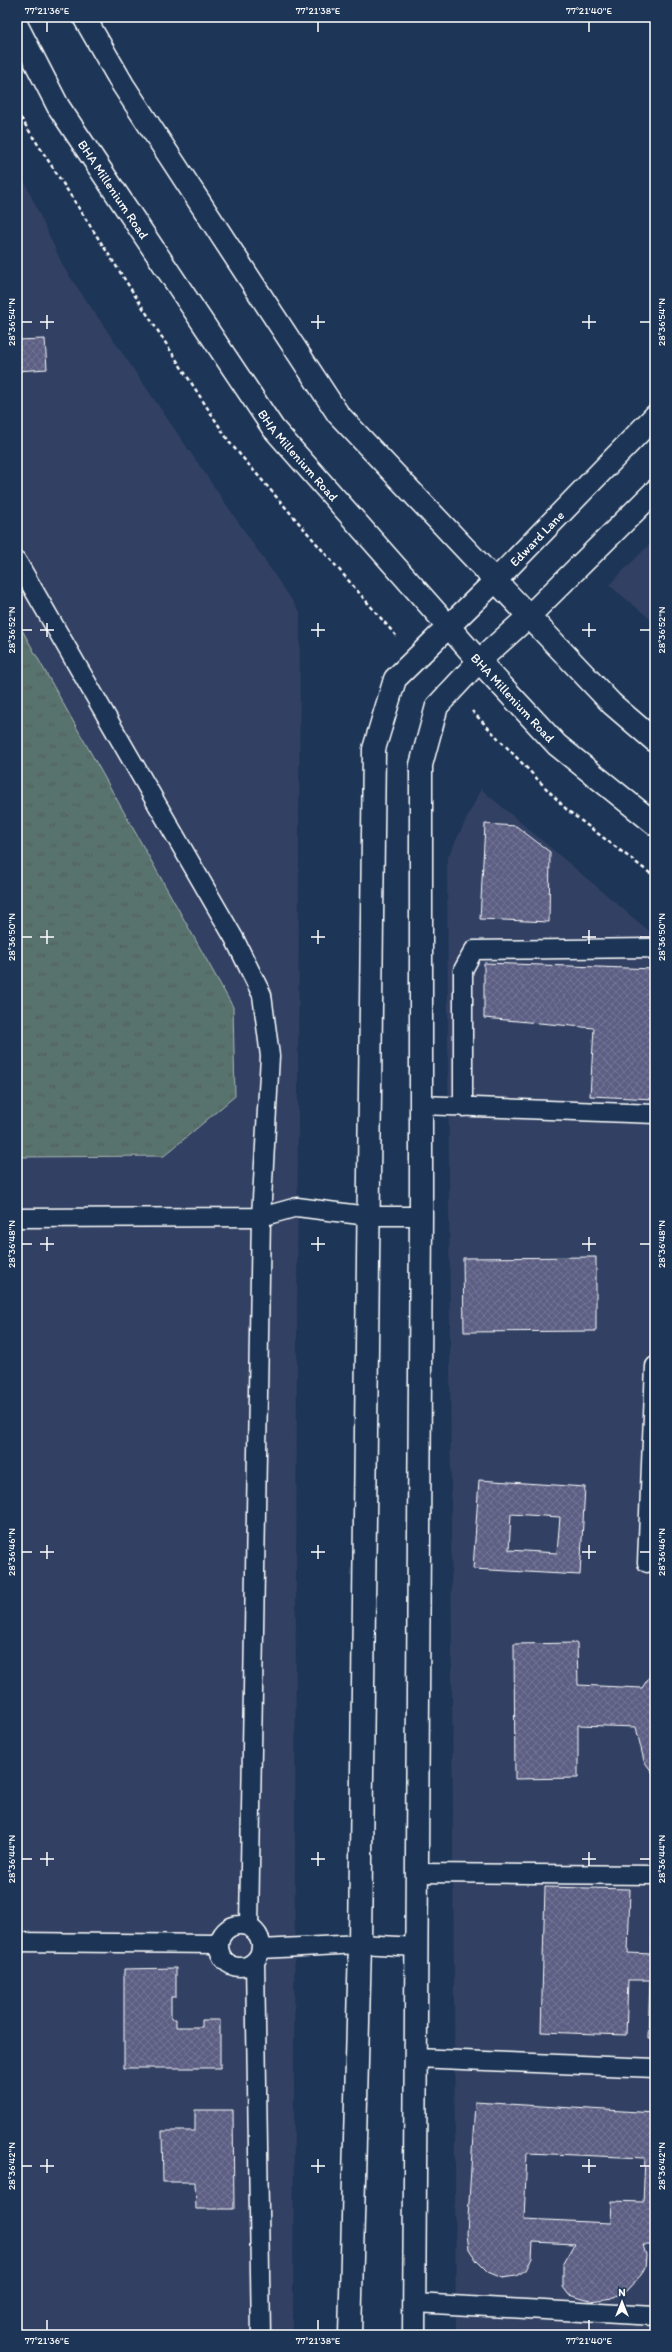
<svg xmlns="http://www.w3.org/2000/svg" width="672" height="2352" viewBox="0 0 672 2352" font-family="Itim,sans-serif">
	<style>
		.built { fill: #304164 }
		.grass { fill: url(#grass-tufts); stroke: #acb8b6 }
		.building { fill: url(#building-cross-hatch); stroke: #fff; fill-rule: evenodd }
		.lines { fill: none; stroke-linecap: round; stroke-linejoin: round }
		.lane-casing { stroke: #fff; stroke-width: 21 }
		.street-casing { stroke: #fff; stroke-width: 25 }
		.path { stroke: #fff; stroke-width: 2.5; stroke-dasharray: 4 3; stroke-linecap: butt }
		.lane { stroke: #1d3557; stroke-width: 18 }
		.street { stroke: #1d3557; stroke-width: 22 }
		.ticks { fill: none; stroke: #fff; stroke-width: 1.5 }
		.labels { text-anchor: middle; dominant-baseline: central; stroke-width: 3; stroke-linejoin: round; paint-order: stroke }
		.street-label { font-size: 13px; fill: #fff; stroke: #1d3557 }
		.neatline { fill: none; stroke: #fff; stroke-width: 1.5 }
		.ticks-label { font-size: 10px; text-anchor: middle; fill: #fff }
	</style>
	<defs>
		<pattern id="grass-tufts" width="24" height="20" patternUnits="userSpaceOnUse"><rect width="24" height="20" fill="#58726e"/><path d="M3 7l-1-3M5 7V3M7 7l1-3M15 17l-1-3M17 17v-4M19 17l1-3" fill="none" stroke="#515b5a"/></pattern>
		<pattern id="building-cross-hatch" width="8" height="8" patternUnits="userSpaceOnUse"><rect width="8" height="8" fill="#5c5e83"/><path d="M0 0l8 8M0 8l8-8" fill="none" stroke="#747696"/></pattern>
	</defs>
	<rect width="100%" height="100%" fill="#1d3557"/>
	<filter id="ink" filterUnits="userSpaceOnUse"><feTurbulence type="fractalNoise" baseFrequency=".025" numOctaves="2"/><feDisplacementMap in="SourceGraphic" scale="8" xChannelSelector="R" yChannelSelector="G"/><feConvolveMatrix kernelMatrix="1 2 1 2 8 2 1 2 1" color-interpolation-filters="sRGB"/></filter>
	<g filter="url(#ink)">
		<g class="built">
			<path d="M17,165L64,268L300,612L293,2335H17Z"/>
			<path d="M655,539V623L609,585Z"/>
			<path d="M481,789L655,936V2335H456L447,859Z"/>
		</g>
		<path class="grass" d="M17,621L233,1007L235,1096L164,1156L17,1157Z"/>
		<g class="building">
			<path d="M45,339L47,369L17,371V340Z"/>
			<path d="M485,824L516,826L550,852L549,922L480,919Z"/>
			<path d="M484,963L655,969L654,1099L590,1096L594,1028L484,1018Z"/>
			<path d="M596,1257V1331L464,1332L463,1258Z"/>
			<path d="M479,1480L585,1487L580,1575L473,1569ZM511,1514L560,1517L557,1553L509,1550Z"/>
			<path d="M577,1643L578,1685L642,1688L655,1668V1776L644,1761L636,1727L578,1725V1778L515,1779L514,1644Z"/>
			<path d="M545,1887L630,1889L628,1953L651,1954L655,1896V2039H648L650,1980H628L626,2035L541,2032Z"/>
			<path d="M176,1968V1997H171V2019H176V2027H202V2020H220V2068H124V1969Z"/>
			<path d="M475,2102L655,2113V2245H643L646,2255L645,2267L641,2275L625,2292L614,2298L590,2301L569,2295L563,2287V2265L575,2244L533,2242L532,2258L526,2270L516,2276L502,2278L488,2272L477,2261L469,2249L467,2234ZM527,2153L645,2158L643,2202L612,2201L611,2223L524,2219Z"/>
			<path d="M195,2110H233L234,2209H196L195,2182H163L162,2131H195Z"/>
		</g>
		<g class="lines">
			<g class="lane-casing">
				<g id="lane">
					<path d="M17,561L234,938L262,995L270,1056L261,1217L249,1926"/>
					<path d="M421,1105L655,1114"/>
					<path d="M463,1107V970L474,950L650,948L655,952"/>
					<path d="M17,1218L261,1217L297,1207L368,1216H421"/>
					<path d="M647,1563L655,1366"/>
					<path d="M417,1873L655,1875"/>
					<circle cx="240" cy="1946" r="21"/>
					<path d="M17,1942L218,1944"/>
					<path d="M261,1949L360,1944L417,1947"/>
					<path d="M255,1961L261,2335"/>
					<path d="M416,2058L655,2068"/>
					<path d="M415,2303L655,2316"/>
				</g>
			</g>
			<g class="street-casing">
				<g id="street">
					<path d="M84,17L123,85L338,414L612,704L655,741"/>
					<path id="s1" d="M17,26L58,106L273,428L479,661L557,745L655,824"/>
					<path id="s2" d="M350,2335L360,1944L374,749L395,679L495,581L655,416"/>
					<path d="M414,2335L421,1216V765L437,706L479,661L529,616L655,491"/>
				</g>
			</g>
			<g class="path">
				<path d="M17,112L230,443L398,638"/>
				<path d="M472,711L567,810L655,877"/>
			</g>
			<use href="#lane" class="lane"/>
			<use href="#street" class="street"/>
		</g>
	</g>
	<path class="ticks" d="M47,22V32M318,22V32M589,22V32M47,315V329M318,315V329M589,315V329M22,322H32M40,322H54M311,322H325M582,322H596M640,322H650M47,623V637M318,623V637M589,623V637M22,630H32M40,630H54M311,630H325M582,630H596M640,630H650M47,930V944M318,930V944M589,930V944M22,937H32M40,937H54M311,937H325M582,937H596M640,937H650M47,1237V1251M318,1237V1251M589,1237V1251M22,1244H32M40,1244H54M311,1244H325M582,1244H596M640,1244H650M47,1545V1559M318,1545V1559M589,1545V1559M22,1552H32M40,1552H54M311,1552H325M582,1552H596M640,1552H650M47,1852V1866M318,1852V1866M589,1852V1866M22,1859H32M40,1859H54M311,1859H325M582,1859H596M640,1859H650M47,2159V2173M318,2159V2173M589,2159V2173M22,2166H32M40,2166H54M311,2166H325M582,2166H596M640,2166H650M47,2320V2330M318,2320V2330M589,2320V2330"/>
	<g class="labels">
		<g class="street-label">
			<text stroke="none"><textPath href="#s1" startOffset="190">BHA Millenium Road</textPath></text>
			<text stroke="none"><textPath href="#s1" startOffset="514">BHA Millenium Road</textPath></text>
			<text stroke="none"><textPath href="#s2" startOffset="1859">Edward Lane</textPath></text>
			<text stroke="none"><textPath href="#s1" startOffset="838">BHA Millenium Road</textPath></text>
		</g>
	</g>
	<rect width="672" height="2352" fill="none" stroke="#1d3557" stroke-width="44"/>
	<g transform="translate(622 2302)" stroke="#1d3557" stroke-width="3" paint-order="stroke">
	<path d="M0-3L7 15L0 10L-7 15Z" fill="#ffffff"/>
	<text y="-6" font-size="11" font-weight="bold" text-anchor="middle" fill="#ffffff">N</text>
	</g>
	<rect x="22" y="22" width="628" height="2308" class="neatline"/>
	<g class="ticks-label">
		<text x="47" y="14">77°21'36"E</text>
		<text x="318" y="14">77°21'38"E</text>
		<text x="589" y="14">77°21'40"E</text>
		<text transform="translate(11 322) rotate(-90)" y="4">28°36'54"N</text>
		<text transform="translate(661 322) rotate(-90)" y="4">28°36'54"N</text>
		<text transform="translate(11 630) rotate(-90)" y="4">28°36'52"N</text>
		<text transform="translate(661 630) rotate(-90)" y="4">28°36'52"N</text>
		<text transform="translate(11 937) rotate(-90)" y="4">28°36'50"N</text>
		<text transform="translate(661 937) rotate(-90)" y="4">28°36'50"N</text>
		<text transform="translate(11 1244) rotate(-90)" y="4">28°36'48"N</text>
		<text transform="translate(661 1244) rotate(-90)" y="4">28°36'48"N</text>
		<text transform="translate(11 1552) rotate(-90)" y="4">28°36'46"N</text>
		<text transform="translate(661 1552) rotate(-90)" y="4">28°36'46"N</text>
		<text transform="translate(11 1859) rotate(-90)" y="4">28°36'44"N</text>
		<text transform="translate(661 1859) rotate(-90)" y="4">28°36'44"N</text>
		<text transform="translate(11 2166) rotate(-90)" y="4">28°36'42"N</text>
		<text transform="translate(661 2166) rotate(-90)" y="4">28°36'42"N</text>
		<text x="47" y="2344">77°21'36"E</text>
		<text x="318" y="2344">77°21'38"E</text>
		<text x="589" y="2344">77°21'40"E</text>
	</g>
</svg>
